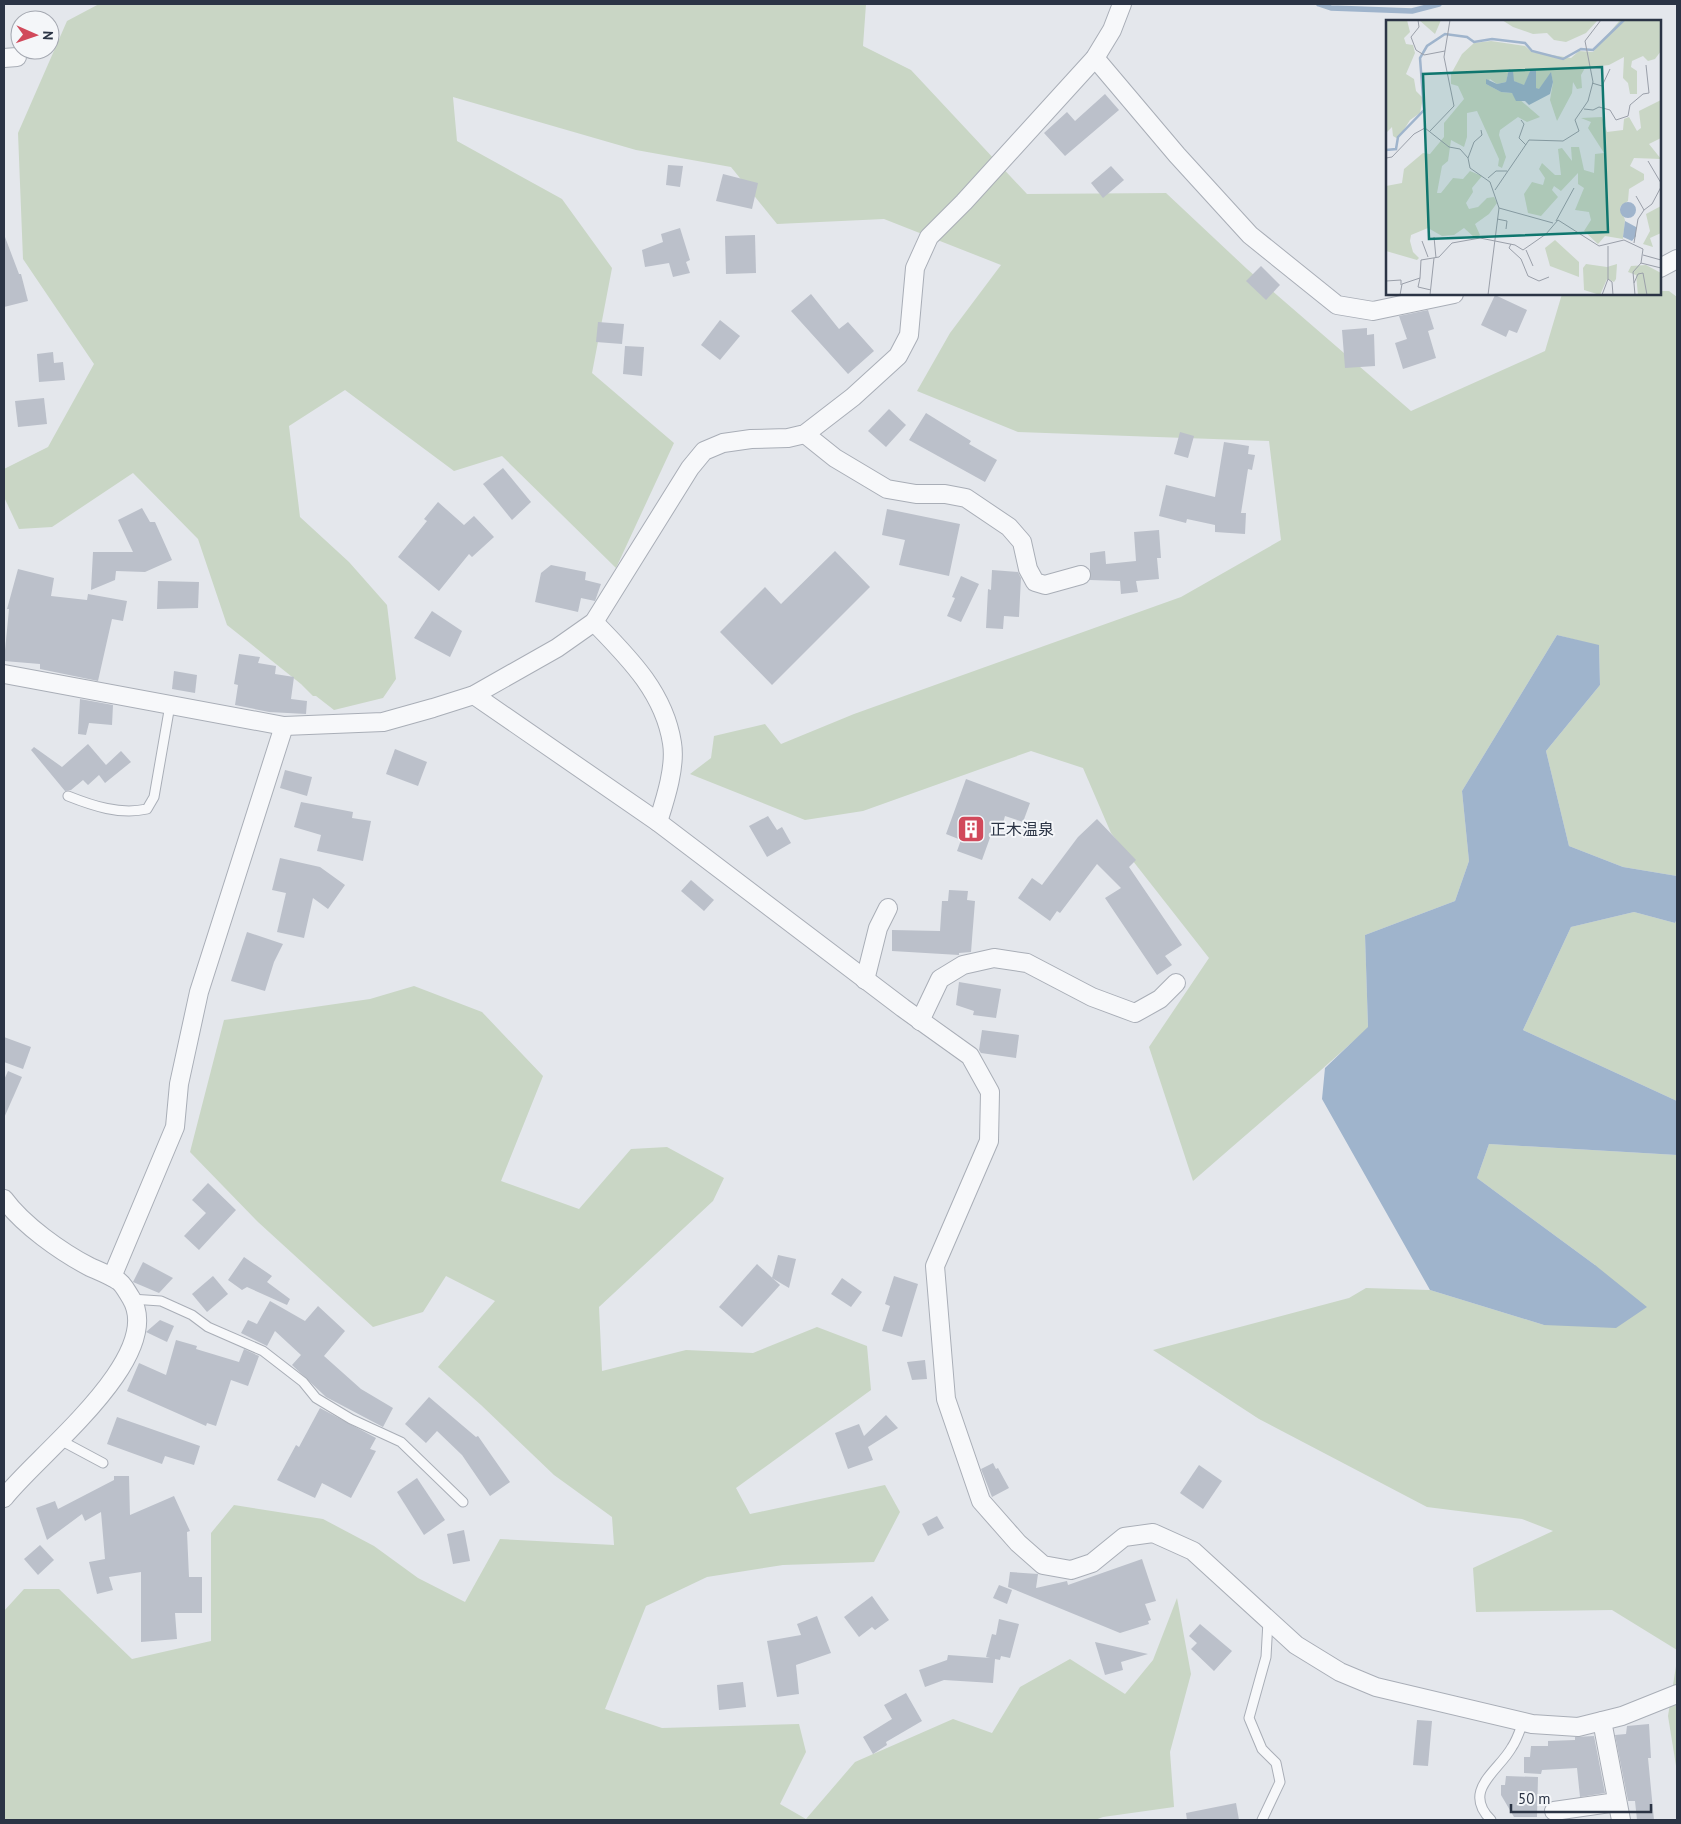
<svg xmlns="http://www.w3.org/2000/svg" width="1681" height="1824" viewBox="0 0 1681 1824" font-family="'PT Sans','Noto Sans JP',sans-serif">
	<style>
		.green { fill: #c9d6c5 }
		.water { fill: #9fb4cc }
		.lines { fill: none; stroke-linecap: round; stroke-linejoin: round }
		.stream { stroke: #9fb4cc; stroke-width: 5.5 }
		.building { fill: #bbc0ca }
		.lane-casing { stroke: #a9aeb7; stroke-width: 11 }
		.street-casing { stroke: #a9aeb7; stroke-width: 20 }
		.lane { stroke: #f7f8fa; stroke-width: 9 }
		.street { stroke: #f7f8fa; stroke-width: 18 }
		.labels { text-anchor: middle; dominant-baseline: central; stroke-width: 4; stroke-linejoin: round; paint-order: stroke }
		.poi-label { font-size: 16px; fill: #2b3445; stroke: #f4f6f9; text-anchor: start }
		.inset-river { fill: none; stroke: #9fb4cc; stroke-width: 2.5 }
		.inset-road { fill: none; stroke: #9a9fa9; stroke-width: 1 }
		.view { fill: #0f766e; fill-opacity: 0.15; stroke: #0f766e; stroke-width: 2.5 }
		.inset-edge { fill: none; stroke: #2b3445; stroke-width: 2.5 }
	</style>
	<rect width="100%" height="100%" fill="#e4e7ec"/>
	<g class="green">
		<path d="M99,4H866L863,46L911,70L1027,194L1166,193L1247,269L1411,411L1545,351L1562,294H1660V291H1669L1677,297V876L1623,867L1569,846L1546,751L1600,685L1599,646L1557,635L1462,791L1469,861L1455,901L1365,935L1368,1028C1311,1080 1251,1130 1193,1181L1149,1047L1209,958L1111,833L1083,768L1031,751L863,811L805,820L690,774L711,758L714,736L765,724L781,744L854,714L1181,597L1281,540L1269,441L1018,432L917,391L950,333L1001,265L884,219L777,224L731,167L636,150L453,97L457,141L562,199L612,268L592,373L674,443L616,568L502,456L454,471L345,390L289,426L300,517L349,562L387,605L396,679L383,698L334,710L316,696H313L301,684L227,625L198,539L133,473L52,527L19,529L4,497V469L48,447L94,364L23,259L18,133L67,21Z"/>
		<path d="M1634,912L1675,923L1677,919V1101L1523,1030L1571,927Z"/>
		<path d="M414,986L482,1012L543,1076L501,1181L579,1209L631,1149L667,1147L724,1178L713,1201L599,1307L602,1371L686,1350L753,1353L817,1327L867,1346L871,1390L736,1488L750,1514L885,1485L900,1512L874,1562L783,1565L707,1577L646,1606L605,1709L662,1728L799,1724L806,1752L780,1804L806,1819L855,1762L953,1719L992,1733L1020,1687L1070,1659L1125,1694L1153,1660L1177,1598L1191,1674L1170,1752L1174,1807L1103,1817L1095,1820H4V1611L24,1589H59L132,1659L211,1641V1533L234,1505L323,1519L374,1546L418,1578L465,1602L500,1539L614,1545L612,1517L554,1475L481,1405L438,1367L495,1301L446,1276L423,1312L373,1327L258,1222L190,1152L224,1020L370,999Z"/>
		<path d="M1489,1144L1677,1155V1650L1612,1610L1476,1612L1473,1568L1553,1531L1522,1519L1427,1507L1259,1419L1153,1350L1349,1298L1366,1288L1430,1290L1544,1325L1595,1265L1477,1178Z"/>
		<path d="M1677,1660V1772L1668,1716Z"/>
	</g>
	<path class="water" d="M1557,635L1599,645L1600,685L1546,751L1569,846L1623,867L1677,876V919L1675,923L1634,912L1571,927L1523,1030L1677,1101V1155L1489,1144L1477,1178L1595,1265L1647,1307L1616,1328L1544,1325L1430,1290L1322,1099L1325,1068L1368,1027L1365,935L1455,901L1469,861L1462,791Z"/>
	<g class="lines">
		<path class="stream" d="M1319,4L1331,8L1412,11L1439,4"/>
	</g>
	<g class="building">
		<path d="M1105,94L1119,110L1065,156L1044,133L1067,112L1075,121Z"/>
		<path d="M668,165L683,166L680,187L666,185Z"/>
		<path d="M1111,166L1124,180L1103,198L1091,183Z"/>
		<path d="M723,174L758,183L752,209L716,201Z"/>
		<path d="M680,228L690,260L686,262L690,273L673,277L669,263L645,267L642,250L663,242L661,234Z"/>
		<path d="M755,235L756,273L726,274L725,236Z"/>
		<path d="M5,237L19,274H21L28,301L4,307Z"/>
		<path d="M1261,266L1280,285L1266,300L1246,281Z"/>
		<path d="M811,294L839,329L848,322L874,351L848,374L791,311Z"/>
		<path d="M1495,295L1527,310L1517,333L1509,330L1506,337L1481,325Z"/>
		<path d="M1428,310L1434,329L1428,331L1436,358L1403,369L1395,343L1407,339L1399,316Z"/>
		<path d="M720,320L740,336L720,360L701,345Z"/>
		<path d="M598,322L624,324L622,344L596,342Z"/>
		<path d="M1367,328V335L1374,334L1375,366L1345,368L1342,330Z"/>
		<path d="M625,346L644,347L642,376L623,374Z"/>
		<path d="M53,352L54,363L63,362L65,380L39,382L37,354Z"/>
		<path d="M44,398L47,424L18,427L15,401Z"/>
		<path d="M889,409L906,425L886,447L868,431Z"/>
		<path d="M926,413L971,441L969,444L997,460L985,482L909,440Z"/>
		<path d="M1180,432L1194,436L1188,458L1174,454Z"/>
		<path d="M1224,442L1249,446L1248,454L1255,455L1252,470L1248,469L1241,513H1246L1245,534L1215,532V525L1187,519L1186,523L1159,516L1166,485L1215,497Z"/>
		<path d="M503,468L531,502L512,520L483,484Z"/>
		<path d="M438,502L464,525L474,516L494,537L472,557L469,554L439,591L398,557L427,521L424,519Z"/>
		<path d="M142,508L150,522H155L172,560L145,572L116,571L115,580L91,590L93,552H133L118,520Z"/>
		<path d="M887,509L960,524L949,576L899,565L905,540L882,535Z"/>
		<path d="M1159,530L1161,558H1157L1159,579L1136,581L1138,592L1121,594L1120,581L1090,580V553L1105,551L1106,564L1136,561L1134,532Z"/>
		<path d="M835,551L870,587L772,685L720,632L765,587L781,604Z"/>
		<path d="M551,565L586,572L585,580L601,584L595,601L581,598L578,612L535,602L541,573Z"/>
		<path d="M18,569L54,578L51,596L87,600L88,594L127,601L123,621L112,619L98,681L40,669V664L4,661L9,609H7Z"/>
		<path d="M992,570L1018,572L1021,578L1019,617L1004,616L1003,629L986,628L988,589L991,590Z"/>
		<path d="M961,576L979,584L961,622L947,616L955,598L952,597Z"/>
		<path d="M158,581L199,582L198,608L157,609Z"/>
		<path d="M432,611L462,631L450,657L414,638Z"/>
		<path d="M239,654L260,657L258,663L276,666L275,674L294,677L291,699L307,701L306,714L269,712L235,705L238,685L234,684Z"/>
		<path d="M174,671L197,675L195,693L172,689Z"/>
		<path d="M80,699L113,705L112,725L89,723L86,735L78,734Z"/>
		<path d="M88,744L106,765L121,751L131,762L105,783L99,775L88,785L83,780L71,790L65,791L31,750L34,747L62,767Z"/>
		<path d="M395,749L427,762L418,786L386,774Z"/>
		<path d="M285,770L312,777L307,796L280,788Z"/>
		<path d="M966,779L1030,803L1023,822L1005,816L1003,823L996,821L982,860L957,851L961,840L946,834Z"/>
		<path d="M301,802L353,812L352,818L371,821L363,861L317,851L321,835L294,827Z"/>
		<path d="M768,816L777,830L782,827L791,843L767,857L749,826Z"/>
		<path d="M1097,819L1136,860L1129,867L1182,945L1165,956L1172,965L1157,975L1105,898L1121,888L1097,864L1060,913L1057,911L1050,921L1018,898L1032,878L1042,885L1078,837Z"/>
		<path d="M280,858L320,867L345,885L328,909L313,898L304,938L277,932L286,893L272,890Z"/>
		<path d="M691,880L714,900L704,911L681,891Z"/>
		<path d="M949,890L968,891L967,900L975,901L971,952L959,953V955L892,951V930L940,931L942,901H948Z"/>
		<path d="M247,932L283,944L274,962L265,991L231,981Z"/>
		<path d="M959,982L1001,989L996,1018L973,1015L974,1011L956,1005Z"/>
		<path d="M982,1030L1019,1035L1016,1058L981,1053L979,1050Z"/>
		<path d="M4,1037L31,1047L23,1069L4,1062Z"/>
		<path d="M8,1071L22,1077L4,1118V1080Z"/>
		<path d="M208,1183L236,1210L199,1250L184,1236L206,1213L192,1200Z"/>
		<path d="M778,1255L796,1259L789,1288L772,1278Z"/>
		<path d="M244,1257L272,1276L267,1282L290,1299L287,1305L247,1287L242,1290L228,1280Z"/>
		<path d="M143,1262L173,1278L159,1293L133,1282Z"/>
		<path d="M757,1264L780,1285L742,1327L719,1307Z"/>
		<path d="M213,1276L228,1294L207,1312L192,1294Z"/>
		<path d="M894,1276L918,1284L902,1337L882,1331L890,1306L885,1304Z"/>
		<path d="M842,1278L862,1292L851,1307L831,1294Z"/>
		<path d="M270,1301L305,1321L318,1306L345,1331L324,1356L361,1389L393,1408L383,1427L326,1397L292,1365L301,1355L275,1331L267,1346L241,1333L248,1320L257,1324Z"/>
		<path d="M160,1320L174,1326L167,1342L146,1332Z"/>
		<path d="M176,1340L197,1346L196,1349L239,1362L244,1349L259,1356L248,1386L231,1380L216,1426L207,1423L206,1426L127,1391L139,1363L166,1375Z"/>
		<path d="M925,1360L927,1379L912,1380L907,1362Z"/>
		<path d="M429,1397L476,1437L478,1436L510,1482L490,1496L462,1455L437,1431L426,1443L405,1424Z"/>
		<path d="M320,1408L376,1438L370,1449L376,1451L351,1498L322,1483L315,1498L277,1480L296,1445L299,1447Z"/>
		<path d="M886,1415L898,1428L868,1447L873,1460L848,1469L835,1433L859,1424L864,1436Z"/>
		<path d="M117,1417L200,1446L194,1465L165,1456L162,1464L107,1444Z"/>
		<path d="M993,1463L996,1469L998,1468L1009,1488L992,1497L981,1469Z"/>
		<path d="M1199,1465L1222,1481L1203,1509L1180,1493Z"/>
		<path d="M114,1476H129L130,1515L174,1496L190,1531L187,1532L189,1577H202V1613H175L177,1639L141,1642V1572L109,1577L113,1590L97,1594L89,1562L105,1559L101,1512L85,1521L82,1514L47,1540L36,1508L55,1501L58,1509L114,1480Z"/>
		<path d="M417,1478L445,1520L424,1535L397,1492Z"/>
		<path d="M937,1516L944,1528L928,1536L922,1524Z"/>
		<path d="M464,1530L470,1561L453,1564L447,1534Z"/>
		<path d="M40,1545L54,1560L38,1575L24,1559Z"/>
		<path d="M1142,1559L1156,1601L1145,1604L1151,1620L1148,1621L1149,1624L1120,1633L1008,1587L1010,1572L1038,1574L1036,1588L1067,1581L1068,1585Z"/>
		<path d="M999,1585L1012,1590L1007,1604L993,1598Z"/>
		<path d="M872,1596L889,1620L875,1630L872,1627L859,1637L844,1617Z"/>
		<path d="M817,1616L831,1653L796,1665L799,1694L777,1697L767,1641L801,1635L797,1624Z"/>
		<path d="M999,1619L1019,1624L1010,1658L1001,1656L1000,1660L995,1659L993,1683L944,1680L925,1687L919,1670L947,1660L948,1655L990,1658L986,1657L992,1634L996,1635Z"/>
		<path d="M1200,1624L1232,1651L1214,1671L1191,1649L1197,1643L1189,1636Z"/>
		<path d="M1095,1642L1148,1654L1121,1662L1123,1670L1105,1675Z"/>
		<path d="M743,1682L746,1707L719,1710L717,1685Z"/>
		<path d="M906,1693L922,1721L886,1742L887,1745L873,1754L863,1737L892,1719L884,1705Z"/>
		<path d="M1417,1720L1432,1721L1428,1766L1413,1765Z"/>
		<path d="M1649,1724L1651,1758H1648L1654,1820H1637L1635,1801H1628L1615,1735L1626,1734L1627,1726Z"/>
		<path d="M1594,1736L1605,1793L1580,1797L1577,1768L1542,1770L1541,1774L1524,1773V1757H1530L1531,1746H1548V1741L1575,1740V1737Z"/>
		<path d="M1506,1776L1538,1777L1537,1817H1514L1501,1795V1785H1505Z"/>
		<path d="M1236,1803L1239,1820H1187L1186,1813Z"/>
	</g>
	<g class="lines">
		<g class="lane-casing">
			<g id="lane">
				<path d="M68,796C93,806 120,815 147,809L154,797L170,705"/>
				<path d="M131,1299L161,1301L192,1315L208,1327L263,1351L303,1382L316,1398L351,1419L401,1442L463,1502"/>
				<path d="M60,1440L103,1463"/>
				<path d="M1262,1820L1280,1782L1276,1763L1262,1749L1249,1718L1266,1657L1268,1621"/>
				<path d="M1491,1820C1461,1790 1499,1771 1512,1747C1517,1740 1520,1730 1523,1722"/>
			</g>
		</g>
		<g class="street-casing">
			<g id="street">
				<path d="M4,58L17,57"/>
				<path d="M1095,58L1177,155L1250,235L1337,305L1373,311L1454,294"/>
				<path d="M1660,268L1677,259"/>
				<path d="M805,434L835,458L887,489L916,494H945L966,498L1009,527L1022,542L1028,569L1035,582L1045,585L1081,575"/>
				<path d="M594,622C628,657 664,692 672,743C676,767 665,800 658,822"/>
				<path d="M4,674L284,726L383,722L433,708L474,695L557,648L594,622L690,468L704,451L723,443L751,439L788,438L805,434L853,397L898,356L909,335L915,268L929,237L964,202L1095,58L1112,30L1122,4"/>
				<path d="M474,695L658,822L903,1008L970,1056L990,1092L989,1141L935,1266L946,1399L981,1501L1018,1543L1043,1565L1071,1570L1092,1563L1124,1537L1153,1533L1193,1551L1296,1645L1340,1672L1376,1687L1532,1724L1578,1727L1622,1716L1677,1694"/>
				<path d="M865,980L878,928L888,908"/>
				<path d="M920,1021L940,979L963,965L994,958L1027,963L1092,997L1135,1013L1160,999L1176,983"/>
				<path d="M4,1199C23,1225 61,1252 90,1267C99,1271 109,1275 117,1280C123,1283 127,1292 131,1298C167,1357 36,1456 4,1498"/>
				<path d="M112,1277L175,1127L179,1084L199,992L284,726"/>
				<path d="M1602,1721L1621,1820"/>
				<path d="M1554,1811L1617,1802"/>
			</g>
		</g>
		<use href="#lane" class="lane"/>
		<use href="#street" class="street"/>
	</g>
	<defs>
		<g id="building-square" transform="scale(1.4375)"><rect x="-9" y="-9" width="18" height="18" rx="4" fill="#d1495b" stroke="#f4f6f9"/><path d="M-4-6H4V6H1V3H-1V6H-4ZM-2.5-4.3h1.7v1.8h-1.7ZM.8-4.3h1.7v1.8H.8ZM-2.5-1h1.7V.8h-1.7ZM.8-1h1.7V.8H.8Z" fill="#fff"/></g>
	</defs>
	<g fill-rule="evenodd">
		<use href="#building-square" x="971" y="829"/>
	</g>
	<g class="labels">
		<g class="poi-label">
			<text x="990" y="829">正木温泉</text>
		</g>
	</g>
	<g transform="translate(1386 20)">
		<rect width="275" height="275" fill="#e4e7ec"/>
		<path d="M0,0H21L24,12L18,18L20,24L27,25L29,33L20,54L28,59L30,71L37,78L34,93L24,100L12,119L7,116L6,107L0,113ZM33,0H55L49,14ZM116,0H212L200,13L180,22L168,20L161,13L147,14L127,7ZM234,0H275V31L269,39L262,41L257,36L246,41L245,47L251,51V74H244L242,63L237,58L238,37L223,45L199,48L195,55L196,68L191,69L187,62L186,73L171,101L164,80L167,62L165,53L153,70L150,68V49L145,50L138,66L128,61L123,50L120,62L111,64L104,59L100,64L115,72L126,73L154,97L141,102L132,97L114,110L113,115L120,137L116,148L112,146L113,139L91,91L81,93V117L78,127L65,120L62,141L56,146L51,173H55L67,158L77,159L84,151L96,156L86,168L87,172L80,183L83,189L92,187L101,178L108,177L111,183L103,194L89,204L94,215L89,218L78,208L68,215L56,216L42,208L25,215L24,221L27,232L33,238L31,240L0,231V166L16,163L18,149L37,133L44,134L58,117V103L78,79L72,66L65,64V54L76,34L88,23L105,21L139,26L146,32L185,38L193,31L207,32ZM275,80V118L263,124L275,139L248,138L244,146L258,154V160L243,169L242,181L234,187L239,200L237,219L219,216L212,224L198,211L205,200L203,192L189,190L198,168L192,164V153L175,171L168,166L166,170L172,177L155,196L142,193L138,174L146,162L157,165L159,158L153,149L156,143L169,155H175L172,129L176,128L186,141L185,127H193L198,150L208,153L209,134L218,133L202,108L205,102L195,98L216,97L221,112L237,110L238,99L243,97L251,111L255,108L253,91ZM275,186V213L264,218L267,227L257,224L264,211L260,194ZM169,220L193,242V257L164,246L159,228ZM200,244L221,247L231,244L230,259L228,262L221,259L214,275L198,270L197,248ZM260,245L275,253V275H252L250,255L242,252L245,246Z" fill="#c9d6c5"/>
		<path d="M123,49L127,51L128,61L138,65L145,49H150V68L153,69L165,52L167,62L164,74L143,85L139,81H130L126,73L115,72L100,64V59L111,64L120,62ZM234 190a8 8 0 1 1 16 0a8 8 0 1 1-16 0ZM239,201L250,207V216L246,221L237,217Z" fill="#9fb4cc"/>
		<path class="inset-river" d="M0,130L10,129L12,117L38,90L34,38L41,26L59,14L81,17L88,22L106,19L139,23L146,31L177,39L195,29L207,30L238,0"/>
		<path class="inset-road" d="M32,0L33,7L25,17L30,30L38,35L59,31M206,63L216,66L224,49M198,89L207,90L213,87L224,90L230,100L242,96L244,85L257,74L263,73L260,45M135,100L138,104L133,118L140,125M44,111L68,86L58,37L64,0M0,138L6,137L28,114L39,108L63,127L74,129L82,138L84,148L104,162L113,188L102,275M82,138L88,122L96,115L95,110M262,141L275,163M102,158L110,151H121M109,170L143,120L177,121L193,111L189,100L202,81L207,62L199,21L215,0M250,176L258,190M113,188L167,203M111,199L121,201L120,209M170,201L188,168M48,217L50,238M36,221L42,237M248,223L252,199L258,190L266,184L275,167M125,224L123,228L135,239L142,256L153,261L163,257M140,230L147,246M257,235L275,240M255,243L275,248M34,258L32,267L45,270M222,259L226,262L227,275M0,261L15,260V265M248,263L252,254L257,253L261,275M14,275L16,264L34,258L35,240L53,237L66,223L94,218L129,225L137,230L160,214L172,200L213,226L238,220L257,229L255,243L247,252L249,275M44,275L48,238M216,275L222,259V226"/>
		<path class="view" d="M216,47L222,212L43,219L37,54Z"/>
		<rect width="275" height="275" class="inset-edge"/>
	</g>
	<rect width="1681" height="1824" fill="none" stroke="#2b3445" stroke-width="10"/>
	<g transform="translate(35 35) rotate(92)"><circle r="24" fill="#f4f6f9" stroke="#a4a8b1"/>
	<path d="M0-4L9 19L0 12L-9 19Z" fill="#d1495b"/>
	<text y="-8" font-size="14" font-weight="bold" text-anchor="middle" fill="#2b3445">N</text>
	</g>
	<path d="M1511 1804v8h140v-8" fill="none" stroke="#2b3445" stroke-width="2.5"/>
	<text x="1518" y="1804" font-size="15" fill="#2b3445" stroke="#f4f6f9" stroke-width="4" paint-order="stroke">50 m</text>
</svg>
